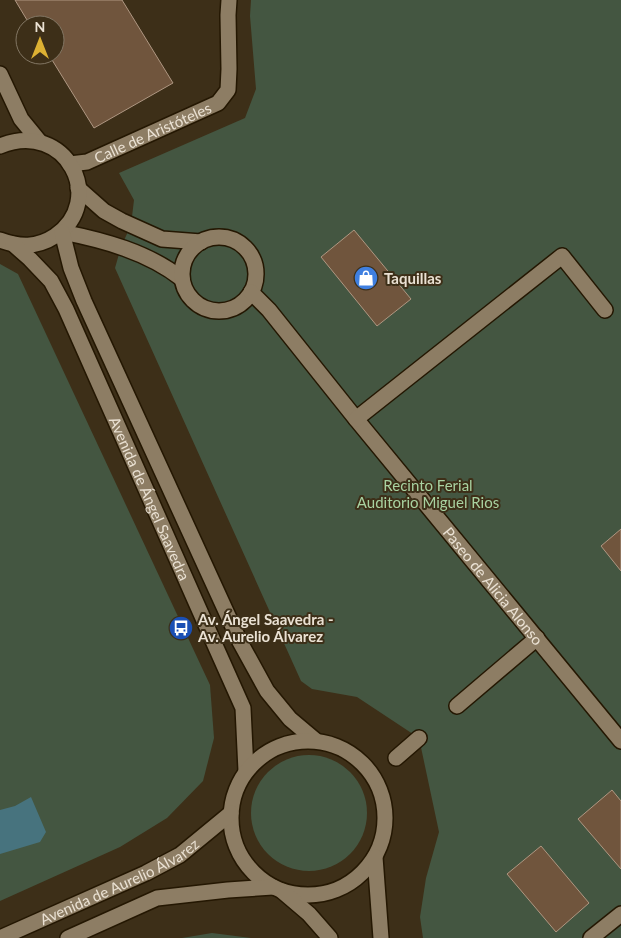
<svg xmlns="http://www.w3.org/2000/svg" width="621" height="938" viewBox="0 0 621 938" font-family="Lato,sans-serif">
	<style>
		.green { fill: #445641 }
		.water { fill: #47737e }
		.building { fill: #70553d; stroke: #af9782 }
		.lines { fill: none; stroke-linecap: round; stroke-linejoin: round }
		.street-casing { stroke: #241702; stroke-width: 18 }
		.secondary-casing { stroke: #241702; stroke-width: 18 }
		.street { stroke: #8d7d64; stroke-width: 15 }
		.secondary { stroke: #8d7d64; stroke-width: 15 }
		.labels { text-anchor: middle; dominant-baseline: central; stroke-width: 4; stroke-linejoin: round; paint-order: stroke }
		.street-label { font-size: 15px; fill: #eae1d3; stroke: #3d2f18 }
		.poi-label { font-size: 15px; font-weight: bold; fill: #eae1d3; stroke: #3d2f18; text-anchor: start }
		.park-label { font-size: 15px; fill: #a8d2a1; stroke: #3d2f18 }
	</style>
	<rect width="100%" height="100%" fill="#3d2f18"/>
	<g class="green">
		<path d="M251,0H621V938H423L420,917L426,878L439,832L419,738L357,697L312,689L301,681L115,268L121,247L131,225L134,200L119,173L245,118L256,89L250,16Z"/>
		<path d="M0,264L18,274L210,685L214,738L203,781L167,818L120,847L0,901Z"/>
		<circle cx="309" cy="813" r="58"/>
		<path d="M212,933L251,938H182Z"/>
	</g>
	<path class="water" d="M31,797L46,832L40,842L0,854V810L15,806Z"/>
	<g class="building">
		<path d="M15,0H122L173,83L94,128L49,55H55V25H30Z"/>
		<path d="M354,230L411,299L377,326L321,257Z"/>
		<path d="M621,529V571L601,546Z"/>
		<path d="M612,790L621,801V869L578,819Z"/>
		<path d="M541,846L589,903L556,932L507,874Z"/>
	</g>
	<g class="lines">
		<g class="street-casing">
			<g id="street">
				<path id="s1" d="M70,164L87,162L218,103L228,90L229,69L228,15L229,0"/>
				<path d="M78,188L104,211L122,221L162,239L201,242"/>
				<path d="M62,232C103,240 148,252 182,279"/>
				<circle cx="219" cy="274" r="37"/>
				<path id="s2" d="M251,292L269,310L356,419L621,741"/>
				<path d="M356,419L562,256L605,310"/>
				<path d="M457,706L537,638"/>
				<path d="M396,758L419,738"/>
				<path d="M591,938L621,914"/>
			</g>
		</g>
		<g class="secondary-casing">
			<g id="secondary">
				<path d="M0,74L21,119L39,141"/>
				<path d="M0,146C67,119 107,201 55,236C37,248 19,247 0,240"/>
				<path d="M62,232L71,268L84,301L240,642L267,691L290,719L315,740"/>
				<path id="s3" d="M13,244L30,259L51,281L66,309L218,652L243,708L246,771"/>
				<circle cx="308" cy="818" r="77"/>
				<path d="M375,857L381,938"/>
				<path d="M282,891L309,914L330,938"/>
				<path id="s4" d="M0,938L146,873L180,855L231,813"/>
				<path d="M68,938L157,898L228,890L273,887"/>
			</g>
		</g>
		<use href="#street" class="street"/>
		<use href="#secondary" class="secondary"/>
	</g>
	<defs>
		<g id="shop-disc" transform="scale(1.25)"><circle r="9.5" fill="#3f7fe0" stroke="#3d2f18"/><path d="M-5-2.5h2.3a2.7 3.5 0 0 1 5.4 0H5L5.5 6h-11ZM-1.5-2.5h3a1.5 2.3 0 0 0-3 0Z" fill="#fff"/></g>
		<g id="bus-disc" transform="scale(1.25)"><circle r="9.5" fill="#1a4fb4" stroke="#3d2f18"/><path d="M-5-6H5V4H4V6H2V4H-2V6H-4V4H-5ZM-3.5-4V0h7V-4ZM-3.5 1.2v1.5H-2V1.2ZM2 1.2v1.5H3.5V1.2Z" fill="#fff"/></g>
	</defs>
	<g fill-rule="evenodd">
		<use href="#shop-disc" x="366" y="278"/>
		<use href="#bus-disc" x="181" y="628"/>
	</g>
	<g class="labels">
		<g class="street-label">
			<text stroke="none"><textPath href="#s1" startOffset="89">Calle de Aristóteles</textPath></text>
			<text stroke="none"><textPath href="#s3" startOffset="292">Avenida de Ángel Saavedra</textPath></text>
			<text stroke="none"><textPath href="#s2" startOffset="381">Paseo de Alicia Alonso</textPath></text>
			<text stroke="none"><textPath href="#s4" startOffset="132">Avenida de Aurelio Álvarez</textPath></text>
		</g>
		<g class="poi-label">
			<text x="384" y="278">Taquillas</text>
			<text x="198" y="619">Av. Ángel Saavedra -<tspan x="198" dy="17">Av. Aurelio Álvarez</tspan></text>
		</g>
		<g class="park-label">
			<text x="428" y="485">Recinto Ferial<tspan x="428" dy="17">Auditorio Miguel Rios</tspan></text>
		</g>
	</g>
	<g transform="translate(40 40)"><circle r="24" fill="#3d2f18" stroke="#827663"/>
	<path d="M0-4L9 19L0 12L-9 19Z" fill="#ddb133"/>
	<text y="-8" font-size="14" font-weight="bold" text-anchor="middle" fill="#eae1d3">N</text>
	</g>
</svg>
